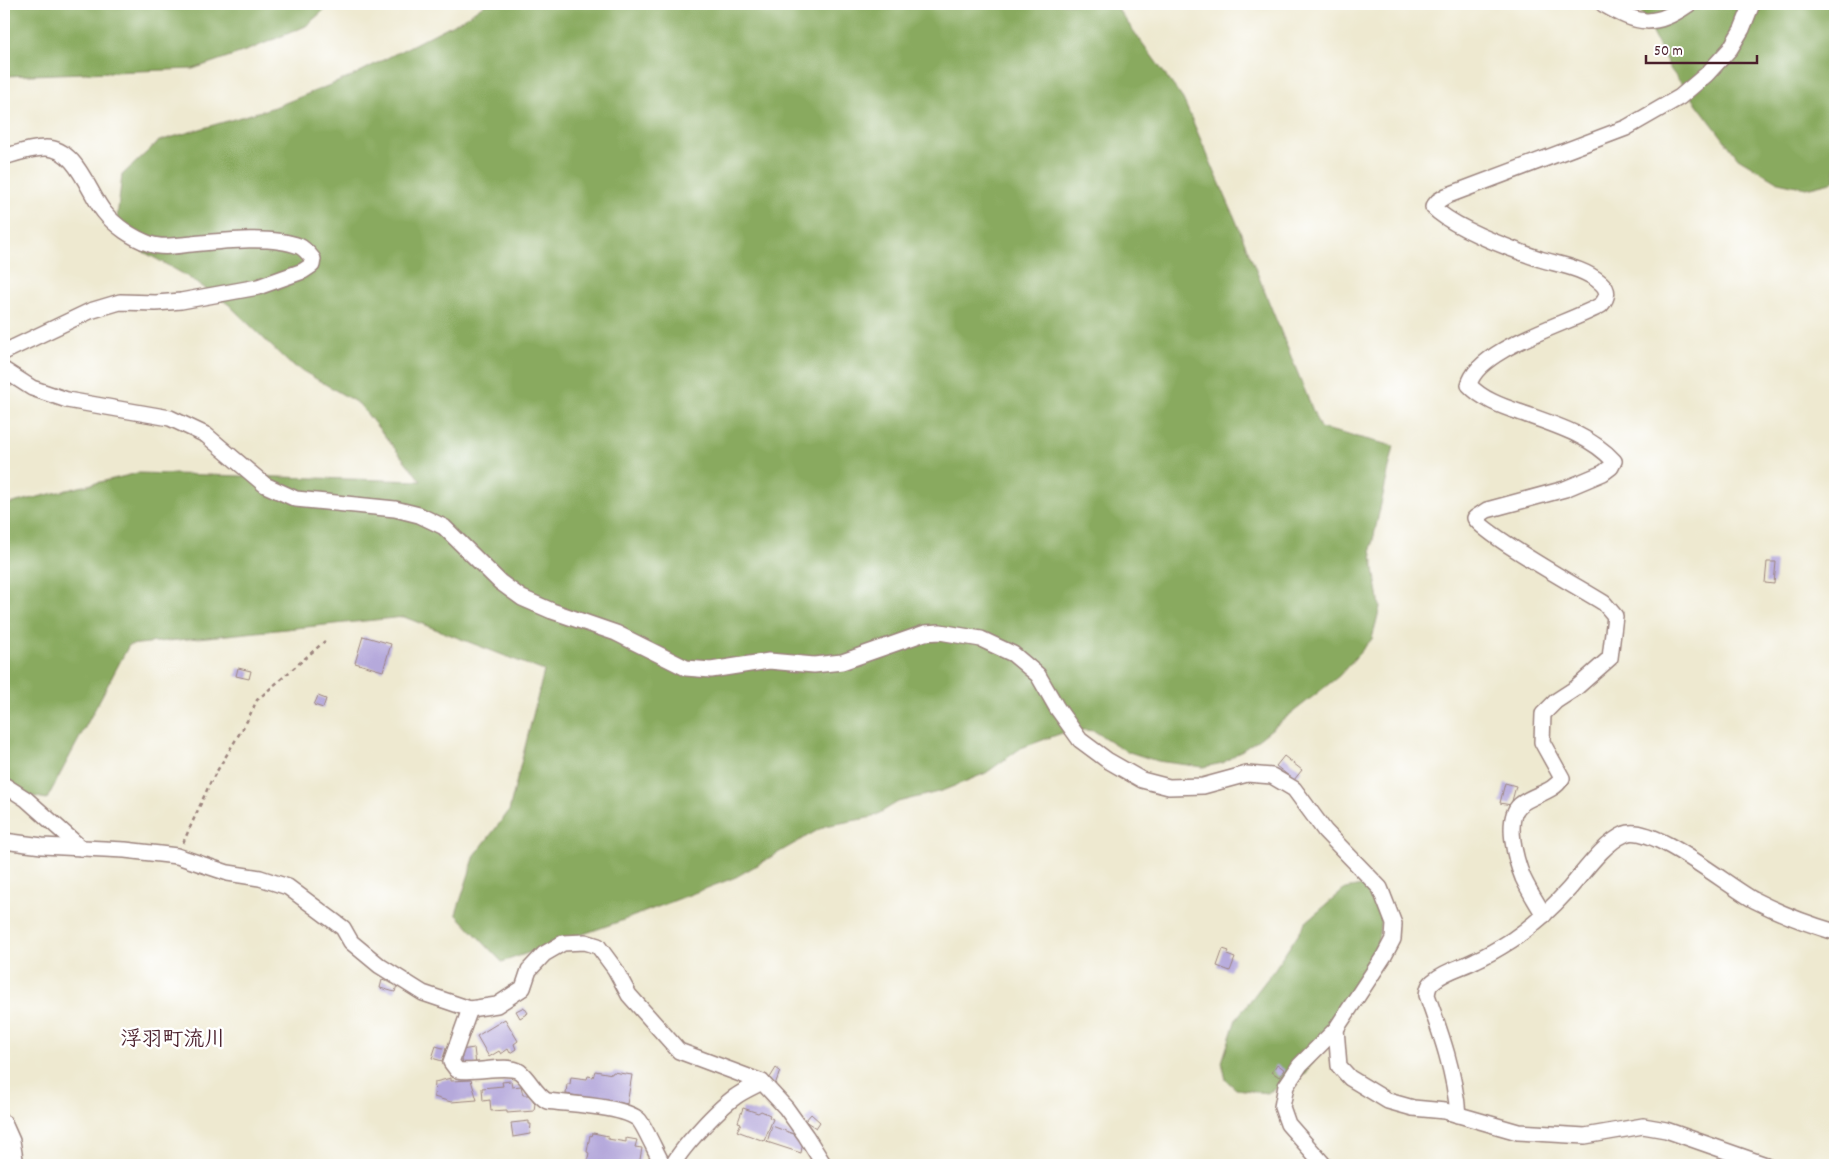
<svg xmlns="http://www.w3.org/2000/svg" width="1839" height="1169" viewBox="0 0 1839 1169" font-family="Dekko,'Klee One',sans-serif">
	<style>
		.forest { fill: #89aa5e; stroke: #6a6444 }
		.building { fill: #b5a9db }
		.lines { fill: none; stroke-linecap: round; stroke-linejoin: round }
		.minor-casing { stroke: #9c847e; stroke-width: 18 }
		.path { stroke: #9c847e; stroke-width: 2.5; stroke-dasharray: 4 4; stroke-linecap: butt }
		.minor { stroke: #fff; stroke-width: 15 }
		.labels { text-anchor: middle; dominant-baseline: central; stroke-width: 5; stroke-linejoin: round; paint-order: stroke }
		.quarter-label { font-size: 21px; font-weight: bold; fill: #4a1f2b; stroke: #fff }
	</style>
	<rect width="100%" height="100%" fill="#fff"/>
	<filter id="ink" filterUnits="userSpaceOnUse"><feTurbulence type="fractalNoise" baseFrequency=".02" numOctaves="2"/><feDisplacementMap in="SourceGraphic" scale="10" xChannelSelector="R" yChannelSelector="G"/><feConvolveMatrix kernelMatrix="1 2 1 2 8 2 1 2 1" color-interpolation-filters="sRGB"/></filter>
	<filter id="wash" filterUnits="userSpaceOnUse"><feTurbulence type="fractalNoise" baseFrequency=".0096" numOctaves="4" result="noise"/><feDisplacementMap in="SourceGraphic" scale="20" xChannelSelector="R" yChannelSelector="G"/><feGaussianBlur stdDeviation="1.12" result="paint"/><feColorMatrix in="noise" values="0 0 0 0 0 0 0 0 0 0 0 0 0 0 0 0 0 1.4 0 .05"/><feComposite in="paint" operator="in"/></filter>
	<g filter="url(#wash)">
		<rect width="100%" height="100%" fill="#eee9d0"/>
		<g class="forest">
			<path d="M4,4H331L306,26L251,49L193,69L4,76Z"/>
			<path d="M485,4H1114L1183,99L1234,216L1320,428L1394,446L1371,549L1380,607L1372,639L1339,676L1259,739L1223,763L1203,767L1157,761L1126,751L1094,731L1084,730L1065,732L1021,748L986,773L942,791L898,802L873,817L825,826L736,877L621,921L502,962L456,914L475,855L509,811L544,671L404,617L129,645L47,799L4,791V505L138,473L421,481L359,404L289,363L228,304L185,275L142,251L117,218L122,175L159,141L275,107L350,77L465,18Z"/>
			<path d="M1638,4H1835V181L1806,188L1778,182L1738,158L1671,70L1639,8Z"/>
			<path d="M1367,885L1379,888L1384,892L1376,959L1305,1074L1267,1093L1236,1089L1226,1080L1222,1062L1236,1019L1274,970L1306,922L1345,889Z"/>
		</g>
		<g id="blocks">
			<g class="building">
				<path d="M1767,562H1776L1774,584L1765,583Z"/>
				<path d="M363,636L391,644L383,671L355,663Z"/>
				<path d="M238,668L251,671L249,679L236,676Z"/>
				<path d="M318,696L326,699L323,708L314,705Z"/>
				<path d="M1284,756L1302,770L1294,780L1276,766Z"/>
				<path d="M1505,783L1516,786L1511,805L1500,803Z"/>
				<path d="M1223,949L1229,951L1227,955L1235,958L1230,971L1217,966Z"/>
				<path d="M382,980L397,985L395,992L380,988Z"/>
				<path d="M524,1007L528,1013L520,1018L516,1011Z"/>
				<path d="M505,1019L518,1041L514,1044L516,1049L510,1053L508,1049L501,1054L499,1051L489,1057L477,1036Z"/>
				<path d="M436,1046L446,1049L442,1061L432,1058Z"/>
				<path d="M474,1048L476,1065L463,1066L461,1050Z"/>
				<path d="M1277,1064L1285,1070L1279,1077L1272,1072Z"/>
				<path d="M776,1068L780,1071L775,1085L768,1081Z"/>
				<path d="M595,1071L612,1074L613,1072L632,1075L627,1104L566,1094L567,1084H570L571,1077L587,1079L588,1076L593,1077Z"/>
				<path d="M451,1078V1081L471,1080L477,1100L451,1102L434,1097L435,1082Z"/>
				<path d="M511,1081L512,1087L521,1086L523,1095H529L535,1103L534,1111L507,1113V1110L491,1111L490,1100L483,1101L482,1088L503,1086L502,1082Z"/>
				<path d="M743,1108L758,1113L761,1111L770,1115L769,1117L773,1119L764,1141L737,1131L741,1123L738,1122Z"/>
				<path d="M811,1114L820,1122L816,1128L805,1121Z"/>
				<path d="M529,1121V1124H531L530,1134L513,1137L511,1123Z"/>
				<path d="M772,1126L799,1136L803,1142L801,1153L767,1142Z"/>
				<path d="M593,1133L608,1136V1139L626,1142V1138L637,1140L635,1147L642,1148L639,1165H589V1164L587,1163L589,1153L587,1152L590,1135L592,1136Z"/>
			</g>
		</g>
	</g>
	<g filter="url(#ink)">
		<use href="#blocks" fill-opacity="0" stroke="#9c847e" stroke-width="1"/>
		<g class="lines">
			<g class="minor-casing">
				<g id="minor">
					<path d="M1603,4C1639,25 1654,28 1689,4"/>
					<path d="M4,157C17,153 31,148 45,148C76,147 88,192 104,212C115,226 133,238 150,244C163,249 179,245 192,244C221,241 272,235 299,246C304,248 309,254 313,259L312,265L303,271L258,287L181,301L156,303L120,302L90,311L4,352"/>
					<path d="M4,370L32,388L67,400L170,418L206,435L265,485L296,499L395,509L419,515L444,527L500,582L522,598L552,611L616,633L686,668L711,670L769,661L814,665L842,662L925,633L940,632L981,639L1013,654L1038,675L1057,708L1080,740L1107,760L1142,780L1169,787L1203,786L1247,774L1272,776L1294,789L1325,831L1380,888L1394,924L1393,939L1384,956L1336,1029L1300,1065L1286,1086L1282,1107L1288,1124L1324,1165"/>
					<path d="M4,785L26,799L81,848"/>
					<path d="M4,841L42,846L125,850L177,856L228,873L260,878L288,887L343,928L351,942L380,966L423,993L470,1009L497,1005L523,988L529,970L544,954L563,943L585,942L598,946L615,969L629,995L679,1051L762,1082L786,1108L806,1136L824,1165"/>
					<path d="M1544,915C1537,903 1529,891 1523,878C1516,861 1504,819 1520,805C1533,794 1553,793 1562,778L1542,742L1543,714L1556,701L1576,688L1610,658L1615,616L1604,603C1582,589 1484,535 1475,518L1487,510L1565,489L1603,473L1611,467L1614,461C1589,434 1552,424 1519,412C1501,406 1482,399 1469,385C1477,348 1571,323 1601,305C1608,297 1609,290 1601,283C1584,268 1560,265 1540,259C1511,249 1453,228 1433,207L1438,201L1446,196L1626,128L1680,97L1707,74L1730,49L1742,29L1752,4"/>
					<path d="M470,1009L451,1062L457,1070C474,1074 508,1063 520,1072C530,1080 535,1094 547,1101C567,1104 625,1106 639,1120C645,1127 657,1155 663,1165"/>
					<path d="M1336,1029L1339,1066L1350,1078L1388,1101L1413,1108L1445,1111L1518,1132L1585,1136L1643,1126L1666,1130L1766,1165"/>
					<path d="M1458,1115C1455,1073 1441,1034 1427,995C1428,988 1429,984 1435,980C1447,970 1463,967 1476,960C1488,955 1501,947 1512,940C1533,926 1552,908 1569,889C1584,872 1604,843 1625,834C1651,822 1729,887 1754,900C1779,913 1808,924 1835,932"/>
					<path d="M4,1123L12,1141L16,1165"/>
					<path d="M673,1165C681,1148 719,1108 735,1097C743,1091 753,1087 762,1082"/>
				</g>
			</g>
			<path class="path" d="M183,843L211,781L247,721L257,700L325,641"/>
			<use href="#minor" class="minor"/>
		</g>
	</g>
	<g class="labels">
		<g class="quarter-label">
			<text x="173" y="1041">浮羽町流川</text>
		</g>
	</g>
	<rect width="1839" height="1169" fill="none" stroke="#fff" stroke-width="20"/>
	<path d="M1646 55v8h111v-8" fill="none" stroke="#4a1f2b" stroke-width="2.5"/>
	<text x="1654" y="55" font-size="15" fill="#4a1f2b" stroke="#ffffff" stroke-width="4" paint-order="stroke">50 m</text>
</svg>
